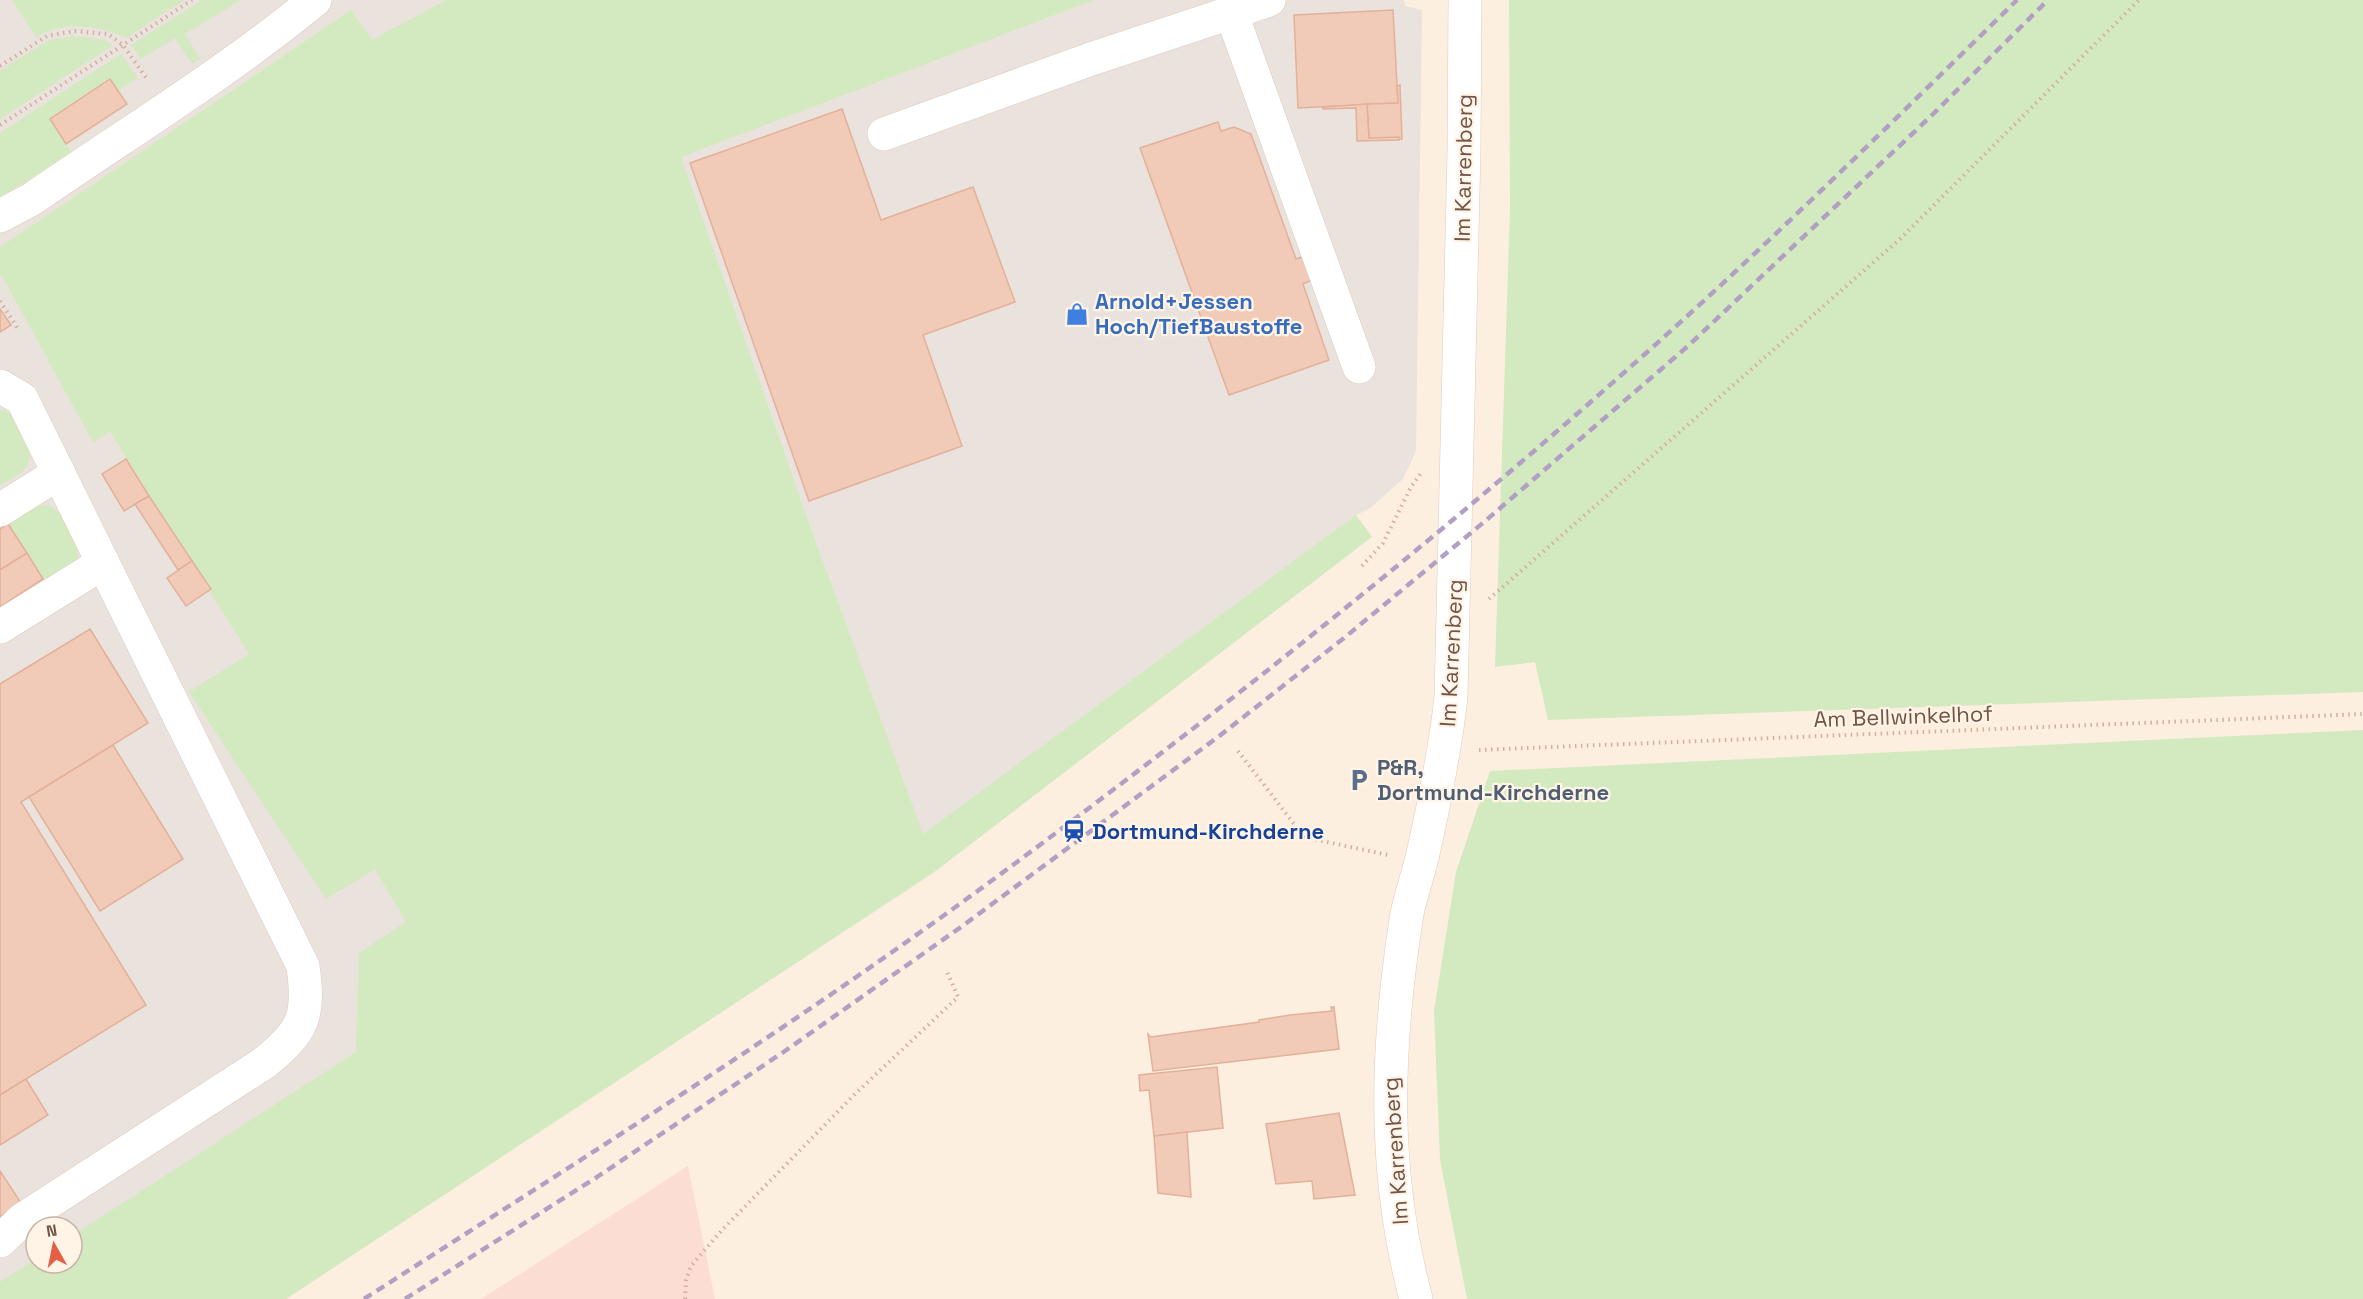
<svg xmlns="http://www.w3.org/2000/svg" width="2363" height="1299" viewBox="0 0 2363 1299" font-family="'Space Grotesk',sans-serif">
	<style>
		.commercial { fill: #fcddd4 }
		.industrial { fill: #eae2dc; fill-rule: evenodd }
		.green { fill: #d3e9bf }
		.building { fill: #f1cbb8; stroke: #e3b099; stroke-width: 1.5 }
		.lines { fill: none; stroke-linecap: round; stroke-linejoin: round }
		.minor-casing { stroke: #dfcbbc; stroke-width: 34 }
		.path { stroke: #d5ae9c; stroke-width: 4; stroke-dasharray: 1.5 4.5; stroke-linecap: butt }
		.minor { stroke: #fff; stroke-width: 33 }
		.rail { stroke: #b1a0c4; stroke-width: 4.5; stroke-dasharray: 9 6; stroke-linecap: butt }
		.labels { text-anchor: middle; dominant-baseline: central; stroke-width: 4.5; stroke-linejoin: round; paint-order: stroke }
		.street-label { font-size: 22px; fill: #725448; stroke: #fff4e6 }
		.shop-label { font-size: 22px; font-weight: bold; fill: #366cbe; stroke: #fff4e6; text-anchor: start }
		.service-label { font-size: 22px; font-weight: bold; fill: #4e5e75; stroke: #fff4e6; text-anchor: start }
		.transit-label { font-size: 22px; font-weight: bold; fill: #164399; stroke: #fff4e6; text-anchor: start }
	</style>
	<rect width="100%" height="100%" fill="#fcefe0"/>
	<path class="commercial" d="M688,1166L715,1299H481Z"/>
	<g class="industrial">
		<path d="M0,0H446L372,41L351,10L0,247Z"/>
		<path d="M1094,0H1404L1405,6L1422,10L1416,451L1403,479L1369,509L1356,515L923,835L808,520L680,157Z"/>
		<path d="M0,273L93,441L110,432L211,589L407,922L386,1121L0,1299ZM36,1227H72V1263H36Z"/>
	</g>
	<g class="green">
		<path d="M12,0H184L126,38C100,25 62,20 36,37Z"/>
		<path d="M202,0H241L185,34L200,59L192,64L175,38L141,59L131,45Z"/>
		<path d="M446,0H1094L681,157L808,520L923,834L1356,515L1372,537L933,873L286,1299H0V1282L36,1259V1263H72V1236L356,1052L359,953L406,922L375,869L326,899L189,692L249,654L110,432L93,442L0,273V247L351,10L372,40Z"/>
		<path d="M1509,0H2363V692L1548,720L1535,662L1495,667L1510,210Z"/>
		<path d="M74,36L106,40L112,46L0,119V71L49,40Z"/>
		<path d="M121,54L138,78L118,90L110,79L50,119L72,153L0,197V133Z"/>
		<path d="M0,409C20,412 36,449 27,466C22,474 8,480 0,485Z"/>
		<path d="M48,505C67,514 77,539 78,559L63,576L43,579L8,524L34,506Z"/>
		<path d="M2363,730V1299H1467L1440,1160L1434,1011L1456,872L1490,771Z"/>
	</g>
	<g class="building">
		<path d="M1393,10L1398,103L1298,108L1294,15Z"/>
		<path d="M110,79L127,104L66,144L50,119Z"/>
		<path d="M1400,85L1402,139L1369,138L1367,104L1398,103L1397,86Z"/>
		<path d="M1367,104L1369,138L1399,137V140L1357,141L1356,108L1323,109V107Z"/>
		<path d="M842,109L881,220L973,187L1015,302L923,335L962,446L809,501L690,163Z"/>
		<path d="M1218,122L1221,131L1234,127L1251,134L1296,259L1302,257L1314,273L1310,281L1303,284L1329,360L1229,395L1140,148Z"/>
		<path d="M0,309L11,325L0,332Z"/>
		<path d="M126,459L149,496L124,511L102,474Z"/>
		<path d="M149,496L192,561L178,570L135,504Z"/>
		<path d="M8,524L27,553L0,570V529Z"/>
		<path d="M27,553L43,579L0,607V570Z"/>
		<path d="M192,561L211,589L186,606L167,578Z"/>
		<path d="M90,629L148,723L21,802L146,1005L0,1095V684Z"/>
		<path d="M113,745L183,859L100,911L29,797Z"/>
		<path d="M1331,1007H1334L1339,1049L1153,1071L1148,1034L1151,1037L1259,1022V1020L1290,1015L1332,1011Z"/>
		<path d="M1217,1067L1223,1128L1154,1136L1149,1090L1140,1091L1139,1075Z"/>
		<path d="M26,1079L48,1115L0,1145V1095Z"/>
		<path d="M1339,1113L1355,1195L1314,1199L1312,1181L1276,1184L1266,1124Z"/>
		<path d="M1187,1132L1191,1197L1158,1193L1154,1136Z"/>
		<path d="M0,1171L21,1203L0,1217Z"/>
	</g>
	<g class="lines">
		<g class="minor-casing">
			<g id="minor">
				<path d="M1231,12L1359,367"/>
				<path d="M884,134L1091,59L1269,0"/>
				<path d="M0,216L32,199C126,134 226,73 315,0"/>
				<path d="M0,386L22,399L103,563"/>
				<path d="M0,510L59,473"/>
				<path d="M0,627L103,563L303,966C310,1016 304,1031 264,1063L23,1219L0,1241"/>
				<path d="M1416,1299C1382,1171 1386,1050 1406,920C1409,899 1417,879 1422,858C1434,805 1445,752 1451,697L1464,151L1465,0"/>
			</g>
		</g>
		<g class="path">
			<path d="M0,66L47,36L74,31L108,34L123,45L147,79"/>
			<path d="M0,125L192,0"/>
			<path d="M0,301L18,329"/>
			<path d="M1362,566L1383,543L1411,487L1421,473"/>
			<path d="M1489,599L1900,239L2139,0"/>
			<path d="M1479,750L2363,714"/>
			<path d="M1238,751L1304,837L1388,855"/>
			<path d="M685,1299L686,1280L691,1266L722,1230L855,1094L958,997L947,972"/>
		</g>
		<use href="#minor" class="minor"/>
		<g class="rail">
			<path d="M364,1299C577,1162 793,1027 998,876C1239,698 1474,510 1696,308C1805,208 1911,104 2017,0"/>
			<path d="M405,1299L597,1177L785,1051L961,927L1218,737L1344,638L1484,522L1688,346L1930,117L2048,0"/>
		</g>
	</g>
	<defs>
		<g id="shop-bare" transform="scale(1.8)"><path d="M-5-2.5h2.3a2.7 3.5 0 0 1 5.4 0H5L5.5 6h-11ZM-1.5-2.5h3a1.5 2.3 0 0 0-3 0Z" fill="#3f7fe0" stroke="#fff4e6" stroke-width="2.5" paint-order="stroke"/></g>
		<g id="parking-bare" transform="scale(1.8)"><path d="M-3.5-5.5H1a3.5 3.5 0 0 1 0 7H-1V5.5H-3.5ZM-1-3.4V-.6H.8a1.4 1.4 0 0 0 0-2.8Z" fill="#5c6f8a" stroke="#fff4e6" stroke-width="2.5" paint-order="stroke"/></g>
		<g id="station-bare" transform="scale(1.8)"><path d="M-3-6H3Q5-6 5-4V2Q5 4 3 4L4.5 6H3L1.5 4h-3L-3 6H-4.5L-3 4Q-5 4-5 2V-4Q-5-6-3-6ZM-3.5-4v3h7v-3ZM-3.5 1v1.5H-2V1ZM2 1v1.5H3.5V1Z" fill="#1a4fb4" stroke="#fff4e6" stroke-width="2.5" paint-order="stroke"/></g>
	</defs>
	<g fill-rule="evenodd">
		<use href="#shop-bare" x="1077" y="314"/>
		<use href="#parking-bare" x="1359" y="780"/>
		<use href="#station-bare" x="1074" y="831"/>
	</g>
	<g class="labels">
		<g class="street-label">
			<text transform="translate(1463 168) rotate(-89)">Im Karrenberg</text>
			<text transform="translate(1451 653) rotate(-87)">Im Karrenberg</text>
			<text transform="translate(1903 716) rotate(-2)">Am Bellwinkelhof</text>
			<text transform="translate(1395 1151) rotate(-94)">Im Karrenberg</text>
		</g>
		<g class="shop-label">
			<text x="1095" y="301">Arnold+Jessen<tspan x="1095" dy="25">Hoch/TiefBaustoffe</tspan></text>
		</g>
		<g class="service-label">
			<text x="1377" y="767">P&amp;R,<tspan x="1377" dy="25">Dortmund-Kirchderne</tspan></text>
		</g>
		<g class="transit-label">
			<text x="1092" y="831">Dortmund-Kirchderne</text>
		</g>
	</g>
	<g transform="translate(54 1245) rotate(351)"><circle r="28" fill="#fff4e6" stroke="#c7b4a7" stroke-width="1.5"/>
	<path d="M0-4.5L10 22L0 15L-10 22Z" fill="#e55f46"/>
	<text y="-9" font-size="16" font-weight="bold" text-anchor="middle" fill="#725448">N</text>
	</g>
</svg>
